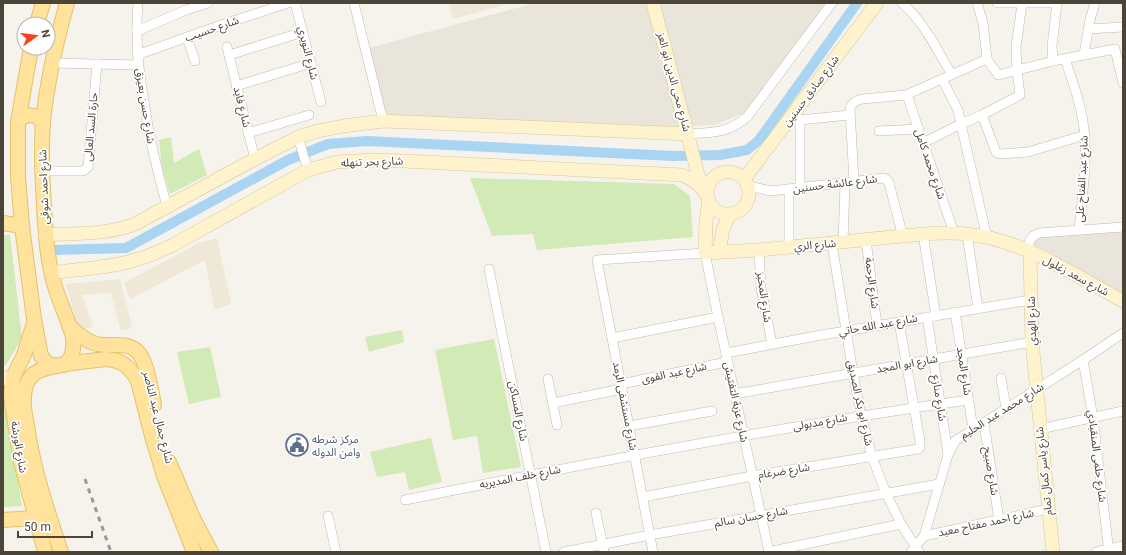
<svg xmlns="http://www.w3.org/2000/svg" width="1126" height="555" viewBox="0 0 1126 555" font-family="Roboto,'Noto Sans Arabic',sans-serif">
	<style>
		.residential { fill: #eae5da }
		.education { fill: #efe8d6 }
		.green { fill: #d2eab5 }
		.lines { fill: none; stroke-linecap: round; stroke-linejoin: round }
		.canal { stroke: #a9d4f2; stroke-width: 10 }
		.street-casing { stroke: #c2bbae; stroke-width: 10 }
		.secondary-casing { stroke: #d6c79b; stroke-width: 14 }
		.primary-casing { stroke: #e6c16a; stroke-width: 16 }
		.street { stroke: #fff; stroke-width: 9 }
		.secondary { stroke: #fff3cd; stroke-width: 13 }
		.primary { stroke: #ffe39c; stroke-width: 14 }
		.rail { stroke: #9a9a9a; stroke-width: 3; stroke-dasharray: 5 5; stroke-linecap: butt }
		.labels { text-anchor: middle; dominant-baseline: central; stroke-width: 3.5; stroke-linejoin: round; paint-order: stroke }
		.street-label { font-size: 11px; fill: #4b4439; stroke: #fff }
		.service-label { font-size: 11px; fill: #4e5e75; stroke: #fff; text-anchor: start }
	</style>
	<rect width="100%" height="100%" fill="#f6f3ec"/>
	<g class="residential">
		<path d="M535,3H830L745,113L714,125L668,127L620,124L621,131L384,121L365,49Z"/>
		<path d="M1123,228V300L1030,252L1033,237Z"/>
	</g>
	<g class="education">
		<path d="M448,3H511L453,19Z"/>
		<path d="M217,238L231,304L215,310L205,260L130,299L124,283L201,242Z"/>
		<path d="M120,279L132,327L121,331L111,293L82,295L93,327L78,330L66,284Z"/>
	</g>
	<g class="green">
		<path d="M171,137L174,163L199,149L207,175L170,194L162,168L159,140Z"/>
		<path d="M470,178L674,184L690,196L693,237L537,250L533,234L492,236Z"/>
		<path d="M3,235H10L22,338L6,365L3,366Z"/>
		<path d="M402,330L404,342L369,352L365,337Z"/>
		<path d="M494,339L521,467L483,473L477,436L453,440L435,350Z"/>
		<path d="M210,347L221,397L189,404L177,352Z"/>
		<path d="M3,393H4L22,506L3,507Z"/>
		<path d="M431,438L442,482L409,490L405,472L377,477L370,452Z"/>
	</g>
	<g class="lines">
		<path class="canal" d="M54,250L126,248L288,160L328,144L367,141L673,156L720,155L747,150L759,140L857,3"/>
		<g class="street-casing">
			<g id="street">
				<path d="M138,3C135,37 138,68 144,101C149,137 157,171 167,206"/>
				<path d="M295,3L321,102"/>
				<path d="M354,3L383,121"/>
				<path d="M902,3C924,22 937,50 952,75"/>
				<path d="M977,3L983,23L987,59"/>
				<path d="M997,3H1049"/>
				<path d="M1088,29L1123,27"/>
				<path d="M137,31L186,10L208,3"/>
				<path d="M187,37L195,61"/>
				<path d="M227,47L255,159"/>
				<path d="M1084,54L1090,20L1095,3"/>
				<path d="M137,55L221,25L288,3"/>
				<path d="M229,55L303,32"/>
				<path d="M1065,59C1072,80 1080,100 1083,122C1089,154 1082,197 1079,230"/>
				<path d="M1053,61L1052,46L1057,3"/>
				<path d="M53,63L138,65"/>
				<path d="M236,86L311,63"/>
				<path d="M907,95L954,233"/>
				<path d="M982,115L996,152L1000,154L1028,152L1085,135"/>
				<path d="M796,119L800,120L850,115"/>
				<path d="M879,131L918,129"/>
				<path d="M248,133L309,115"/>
				<path d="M688,134C713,132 727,134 747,117L832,3"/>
				<path d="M298,137L308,170"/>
				<path d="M923,143L961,124L958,110L942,79"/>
				<path d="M42,171H83L88,167L97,64"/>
				<path d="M854,182L850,109C852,103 855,101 862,99L906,95L987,59L998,75L1053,61L1115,49L1123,83"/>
				<path d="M748,186L771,191L884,178L886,179L889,183L903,237"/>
				<path d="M800,188V120"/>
				<path d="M923,234L936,316"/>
				<path d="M967,234L978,309"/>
				<path d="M987,238L961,124L982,115L1020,95L1017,70L1016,47L1022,4"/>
				<path d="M866,240L877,325"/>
				<path d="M843,242L845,183"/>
				<path d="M832,244L853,373L861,415L872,457L886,493L901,524L919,552"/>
				<path d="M789,247V189"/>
				<path d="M759,250L761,288L772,344"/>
				<path d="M1030,252C1027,243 1030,236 1039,233L1123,227"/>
				<path d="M489,269L546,552"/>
				<path d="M955,312L973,429"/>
				<path d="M927,317L948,454"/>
				<path d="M612,338L718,317"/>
				<path d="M726,353L816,336L1030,300"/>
				<path d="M1083,360L1093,418L1109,552"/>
				<path d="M1001,378L1006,408"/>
				<path d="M548,379L557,425"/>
				<path d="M621,384L727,362"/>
				<path d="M734,394L1032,342"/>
				<path d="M553,403L622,389"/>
				<path d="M984,423L999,520"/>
				<path d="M629,426L712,411"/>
				<path d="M1040,429L1123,411"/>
				<path d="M643,497L752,476L918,449L920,447V441L899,322"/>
				<path d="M405,500C592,462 779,427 968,400"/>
				<path d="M596,513L604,552"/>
				<path d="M328,516L336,552"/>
				<path d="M924,536L1048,509"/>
				<path d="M564,552L650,535L939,484"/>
				<path d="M653,552L597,260L705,253L718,317L769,552"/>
				<path d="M768,552L901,524"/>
				<path d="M911,552L924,536L948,455L955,441L1083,360L1123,333"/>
				<path d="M1096,552L1123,546"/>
			</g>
		</g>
		<g class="secondary-casing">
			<g id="secondary">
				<path d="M653,3L699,178L704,188"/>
				<circle cx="728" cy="193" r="21"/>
				<path d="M744,179L877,3"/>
				<path d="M709,201L706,222L705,253L759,250L923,234C938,233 952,232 966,234C1020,238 1076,276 1123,301"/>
				<path d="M45,235C76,233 106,235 135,224L255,159L298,137L318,131L343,126L383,121L688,134"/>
				<path d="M719,252L723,229L730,214"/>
				<path d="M1030,252L1032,342L1053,552"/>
				<path d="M51,273C79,269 111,268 138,259C150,256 161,250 173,245L308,170L337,162L374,160L403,161L682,175C693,179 701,186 708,196"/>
				<path d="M3,379L13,377"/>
			</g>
		</g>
		<g class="primary-casing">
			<g id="primary">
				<path d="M37,24L43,3"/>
				<path d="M31,48L18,122V177L22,226L34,319L41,356L48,364L57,366"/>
				<path d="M18,122C25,113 36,113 43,123"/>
				<path d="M3,223L22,226"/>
				<path d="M33,326L24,355L13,377L11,396L21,462L45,552"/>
				<path d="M69,326C77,333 86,342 97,344C115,348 133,338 143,360C149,374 151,390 154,405"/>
				<path d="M63,365C73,360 74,347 73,337C67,315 55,294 51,271C46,249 45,227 44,205C42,177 41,150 43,122C47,82 56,42 67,3"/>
				<path d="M169,462L193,518L211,552"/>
				<path d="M3,520L35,518"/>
				<path d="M61,552C47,510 33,469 27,425C25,416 23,407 24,398C24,389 27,379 35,373C48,364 89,361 106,359C122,360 130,367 138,381L152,436L164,476L194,552"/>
			</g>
		</g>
		<use href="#street" class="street"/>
		<use href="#secondary" class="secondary"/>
		<use href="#primary" class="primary"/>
		<path class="rail" d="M85,479L111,552"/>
	</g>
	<defs>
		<g id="civic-ring" transform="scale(1.15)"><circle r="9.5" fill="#fff" stroke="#5c6f8a" stroke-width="1.5"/><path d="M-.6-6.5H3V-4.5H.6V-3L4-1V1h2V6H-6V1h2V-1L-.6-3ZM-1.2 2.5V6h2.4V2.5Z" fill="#5c6f8a"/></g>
	</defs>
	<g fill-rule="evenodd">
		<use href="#civic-ring" x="297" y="445"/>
	</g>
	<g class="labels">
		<g class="street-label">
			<text transform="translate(212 29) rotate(-19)">شارع حسيب</text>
			<text transform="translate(308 53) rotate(76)">شارع النويري</text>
			<text transform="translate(674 82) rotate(75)">شارع محى الدين ابو العز</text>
			<text transform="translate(811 91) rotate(-53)">شارع صادق حسنين</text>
			<text transform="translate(145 106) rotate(81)">شارع حسن بعيزق</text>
			<text transform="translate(242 107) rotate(76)">شارع فايد</text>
			<text transform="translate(91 127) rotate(-85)">حارة السد العالى</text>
			<text transform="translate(372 162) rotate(-2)">شارع بحر تنهله</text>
			<text transform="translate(930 164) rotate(71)">شارع محمد كامل</text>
			<text transform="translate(1082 179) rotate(-87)">شارع عبد الفتاح على</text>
			<text transform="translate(835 184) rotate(-7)">شارع عائشة حسنين</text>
			<text transform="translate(44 187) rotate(-92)">شارع احمد شوقى</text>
			<text transform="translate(815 245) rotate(-5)">شارع الري</text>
			<text transform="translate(1076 276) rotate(28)">شارع سعد زغلول</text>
			<text transform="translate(872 283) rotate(83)">شارع الرحمة</text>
			<text transform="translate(764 297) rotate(82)">شارع المخبز</text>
			<text transform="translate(1032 321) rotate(-92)">شارع الهدي</text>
			<text transform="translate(878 325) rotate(-10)">شارع عبد الله حاتي</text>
			<text transform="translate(907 364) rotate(-10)">شارع ابو المجد</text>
			<text transform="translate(964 371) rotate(81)">شارع المجد</text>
			<text transform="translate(674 373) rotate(-12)">شارع عبد القوى</text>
			<text transform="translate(939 398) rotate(81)">شارع منازع</text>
			<text transform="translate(736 402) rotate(78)">شارع عزبة التفتيش</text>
			<text transform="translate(860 403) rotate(78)">شارع ابو بكر الصديق</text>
			<text transform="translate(625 406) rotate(79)">شارع مستشفى الرمد</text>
			<text transform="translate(518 411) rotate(79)">شارع المساكن</text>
			<text transform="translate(1002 411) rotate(-32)">شارع محمد عبد الحليم</text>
			<text transform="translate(158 417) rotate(76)">شارع جمال عبد الناصر</text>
			<text transform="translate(820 422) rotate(-10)">شارع مدبولى</text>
			<text transform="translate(19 447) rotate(80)">شارع الورشة</text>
			<text transform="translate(1097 456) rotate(83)">شارع حلمى المنقبادي</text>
			<text transform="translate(784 471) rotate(-9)">شارع ضرغام</text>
			<text transform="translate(991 471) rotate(81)">شارع صبيح</text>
			<text transform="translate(1044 471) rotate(-96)">شارع ياسر كمال تمام</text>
			<text transform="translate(520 477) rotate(-11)">شارع خلف المديريه</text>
			<text transform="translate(751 517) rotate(-10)">شارع حسان سالم</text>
			<text transform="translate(986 523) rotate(-12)">شارع احمد مفتاح معبد</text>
		</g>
		<g class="service-label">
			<text x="312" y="439">مركز شرطه<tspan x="312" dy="13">وامن الدوله</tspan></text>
		</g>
	</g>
	<rect width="1126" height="555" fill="none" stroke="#4b4439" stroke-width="8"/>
	<g transform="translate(36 36) rotate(76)"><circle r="19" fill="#ffffff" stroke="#b7b4b0"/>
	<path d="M0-3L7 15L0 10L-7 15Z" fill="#fc3f1d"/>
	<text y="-6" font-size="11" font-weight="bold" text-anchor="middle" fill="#4b4439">N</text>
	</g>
	<path d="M18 531v6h74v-6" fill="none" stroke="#4b4439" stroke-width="2"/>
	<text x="24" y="531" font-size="12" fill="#4b4439" stroke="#ffffff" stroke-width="3" paint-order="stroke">50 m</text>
</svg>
